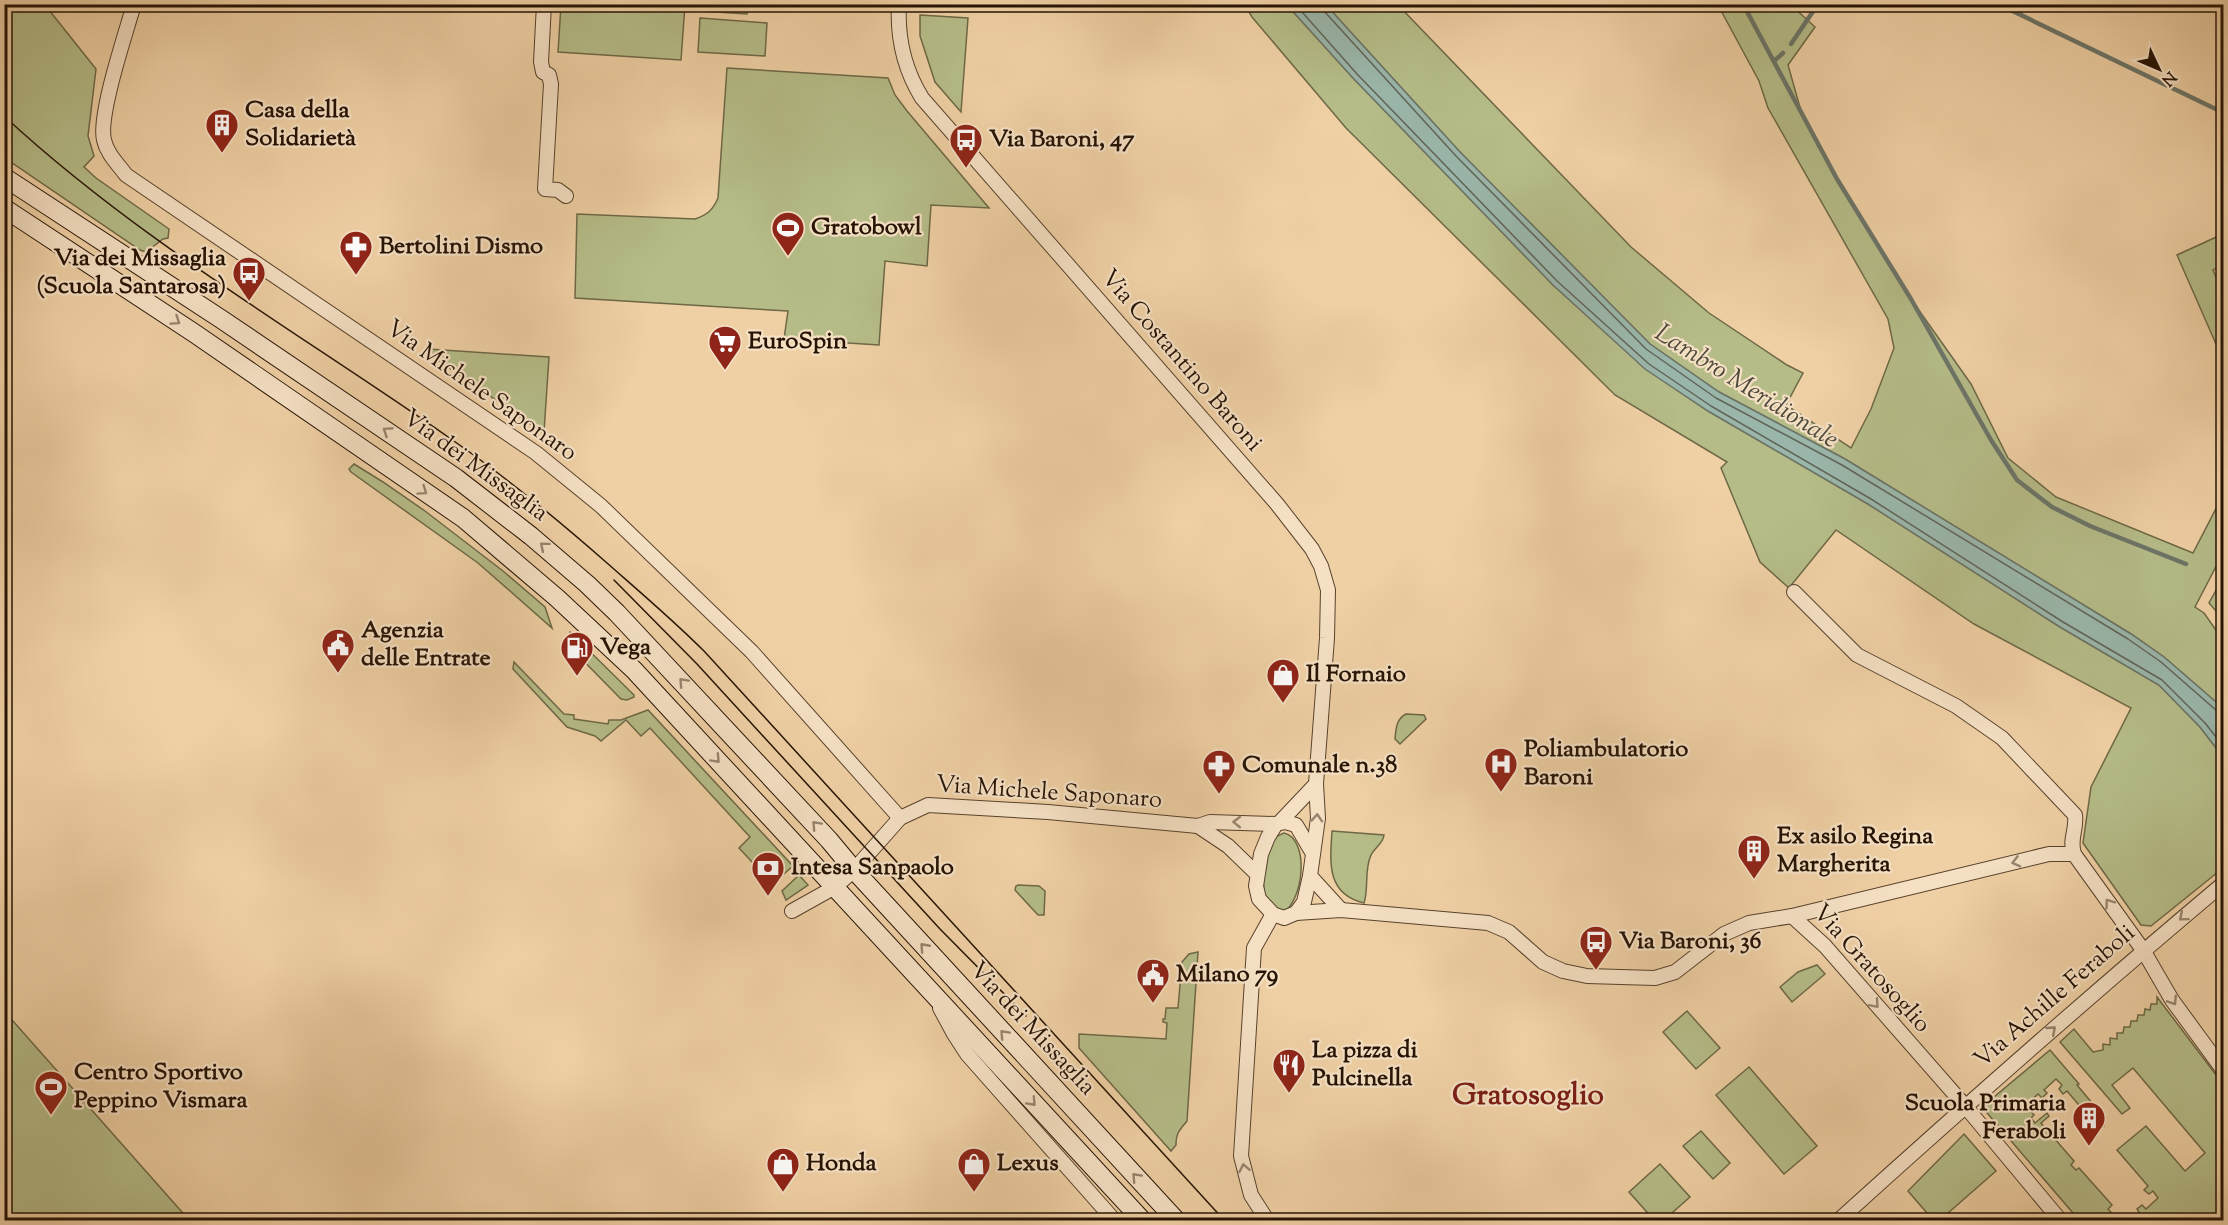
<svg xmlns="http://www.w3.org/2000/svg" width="2228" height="1225" viewBox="0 0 2228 1225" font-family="'Sorts Mill Goudy',serif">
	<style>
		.green { fill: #b5bc88; stroke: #6e6846; stroke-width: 1.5 }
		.water { fill: #9ab6aa; stroke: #6c7568; stroke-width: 1.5 }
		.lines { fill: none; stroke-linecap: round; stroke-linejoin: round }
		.shore { stroke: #606457; stroke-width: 1.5 }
		.stream { stroke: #6c7568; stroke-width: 4.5 }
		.street-casing { stroke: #58422c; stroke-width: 16 }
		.secondary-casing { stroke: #261304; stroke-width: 20 }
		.street { stroke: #f5e0c4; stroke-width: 14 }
		.secondary { stroke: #f5e0c4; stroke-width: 18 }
		.tram { stroke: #261304; stroke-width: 1.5 }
		.oneway { stroke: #98846e }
		.labels { text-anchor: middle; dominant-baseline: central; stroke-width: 4.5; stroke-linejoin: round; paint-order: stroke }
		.poi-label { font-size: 24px; font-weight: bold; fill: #261304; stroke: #f5e0c4; text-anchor: start }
		.street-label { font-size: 24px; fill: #261304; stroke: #f5e0c4 }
		.water-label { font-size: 26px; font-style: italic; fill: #4f4c3e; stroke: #f5e0c4 }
		.district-label { font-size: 30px; font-weight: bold; fill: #7a1f14; stroke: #f5e0c4 }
	</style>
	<rect width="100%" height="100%" fill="#efd0a4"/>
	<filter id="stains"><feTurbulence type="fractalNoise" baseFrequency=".00333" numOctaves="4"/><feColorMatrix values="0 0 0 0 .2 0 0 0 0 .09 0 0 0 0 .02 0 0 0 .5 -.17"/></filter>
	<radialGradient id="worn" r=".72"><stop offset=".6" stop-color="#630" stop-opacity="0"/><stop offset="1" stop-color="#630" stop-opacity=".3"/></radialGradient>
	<g class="green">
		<path d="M5,4L45,5L96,69L88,136L94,156L84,167L96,178L169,229L168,238L163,239L146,252L140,250L5,158Z"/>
		<path d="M561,5H685L681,60L558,52Z"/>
		<path d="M701,5H748L747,14L701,11Z"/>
		<path d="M1245,5H1287L1353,78L1553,285L1646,369L1708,411L1868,504L2060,627L2159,685L2200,727L2223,757V868L2151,926L2141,925L2083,843L2091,787L2131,708L1974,624L1836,530L1789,588L1760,562L1721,468L1727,462L1615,395L1346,128L1252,17Z"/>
		<path d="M1326,5H1398L1631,247L1709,313L1787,365L1803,373L1786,405L1851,448L1871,409L1894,348L1888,319L1768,108L1759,81L1718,5H1791L1815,27L1788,65L1801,111L1837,179L1911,299L1971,384L2008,458L2056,497L2193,553L2223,495V553L2195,607L2204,613L2223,640V708L2164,657L2131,634L1845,459L1719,392L1650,344L1460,152Z"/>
		<path d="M920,15L968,18L961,112L935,82L920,36Z"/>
		<path d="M700,18L767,23L765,56L698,52Z"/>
		<path d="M727,68L888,78L895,95L907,111L989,208L931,205L927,266L885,261L879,345L784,339L788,311L575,298L577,214L695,219C707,215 713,210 718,198Z"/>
		<path d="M2223,234V265L2213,270L2223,294V360L2177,255Z"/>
		<path d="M428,349L549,357L544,432H542L428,353Z"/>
		<path d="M354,464L383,482L425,511L503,571L545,607L552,628L478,563L351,472L349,469Z"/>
		<path d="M2223,578V619L2209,603Z"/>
		<path d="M570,632L634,695V697L627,700L621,699L566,643Z"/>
		<path d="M514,662L564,714L574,715V719L608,724L609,720H621L648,710L793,866L778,879L772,881L767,878L739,848L750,837L650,728L641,736L626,720L601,741L595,736L567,727L513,669Z"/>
		<path d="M1406,714L1424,715L1426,719L1400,744L1395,739C1396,729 1396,719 1406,714Z"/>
		<path d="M1332,831L1384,835C1383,844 1375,847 1371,855C1364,870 1369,888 1364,903C1326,894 1330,862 1332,831Z"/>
		<path d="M1284,833C1310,839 1304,902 1282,913L1266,902C1260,876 1264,861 1275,837Z"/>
		<path d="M799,875L808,885L786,900L782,891Z"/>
		<path d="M1018,885L1039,886L1045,891L1044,915H1038L1015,890L1016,886Z"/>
		<path d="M1198,952L1187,1121C1179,1131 1176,1133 1176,1145L1171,1151L1079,1048V1034L1166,1039L1167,1023L1163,1022V1019H1165L1166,1008H1178L1182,962L1189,954Z"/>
		<path d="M1817,965L1825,974L1792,1002L1780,987L1798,972Z"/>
		<path d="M2157,997L2223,1084V1220H2132L2140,1214L2137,1209L2142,1205L2146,1209L2158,1198L2153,1191L2149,1194L2144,1190L2148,1186L2117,1150L2146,1126L2185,1171L2205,1153L2133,1068L2112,1085L2130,1108L2122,1114L2060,1042L2074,1029L2093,1052L2103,1050V1044L2110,1045V1038L2117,1039V1033H2123L2124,1027H2130L2131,1021H2137L2138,1015H2144L2145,1009L2150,1010L2151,1004H2157Z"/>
		<path d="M1687,1011L1720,1048L1696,1069L1663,1032Z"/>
		<path d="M5,1012L189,1220H5Z"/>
		<path d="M2050,1050L2079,1084L2077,1085L2092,1103L2088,1107L2104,1126L2096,1133L2094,1130L2097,1126L2067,1091L2063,1094L2059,1089L2062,1085L2056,1079L2044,1090L2047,1093L2042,1098L2038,1094L2026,1105L2034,1115L2031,1118L2035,1123L2047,1113L2049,1116L2041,1123L2074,1161L2071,1165L2076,1170L2079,1168L2112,1205L2108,1209L2116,1218L2120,1215L2125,1220H2079L1982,1107Z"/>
		<path d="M1749,1067L1817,1146L1784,1174L1716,1095Z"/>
		<path d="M1701,1131L1730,1163L1713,1179L1683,1146Z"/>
		<path d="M1964,1134L1996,1171L1940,1220H1933L1908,1191Z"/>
		<path d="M1660,1164L1690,1197L1664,1220H1654L1629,1192Z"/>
	</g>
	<path class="water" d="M1287,5H1326L1460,152L1650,344L1719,392L1845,459L2131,634L2164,657L2223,708V757L2200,727L2159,685L2060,627L1868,504L1708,411L1645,369L1553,285L1353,78Z"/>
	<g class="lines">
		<g class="shore">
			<path d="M1295,4L1357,74L1557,281L1649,364L1711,406L1871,499L2063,622L2162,680L2205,723L2224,747"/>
			<path d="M1322,4L1324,11L1456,156L1646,349L1716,398L1842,465L2128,639L2161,662L2217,711L2224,712"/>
		</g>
		<g class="stream">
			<path d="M1743,4L1837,179L1911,299L1991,440L2017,480L2052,507L2090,526L2186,564"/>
			<path d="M1998,4L2224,113"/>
			<path d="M1791,44L1818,4"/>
			<path d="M1774,61L1783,53"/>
		</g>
		<g class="street-casing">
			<g id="street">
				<path d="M134,4C126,33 98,115 104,140C107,154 118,164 126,175L536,453L601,506L752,652L900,818"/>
				<path d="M544,4L541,62L543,72L549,75L551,84L545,189L558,190L566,196"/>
				<path d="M899,4C897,38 904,69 922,98L1277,504L1312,549L1321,566L1328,590L1327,638L1316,784L1318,818L1310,876L1341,910"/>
				<path d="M1794,592L1857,655L1956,706L2002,738L2075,815C2077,831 2069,838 2074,854L2143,950L2172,1000L2224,1071"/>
				<path d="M1279,823L1316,784"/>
				<path d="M1198,826L1228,846L1257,874"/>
				<path d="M1312,852L1296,825L1285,822L1276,824L1268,837L1261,854L1256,886L1259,899L1273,914L1284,918L1296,913L1341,910L1488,923L1509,932L1543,962L1563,971L1587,976L1655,978L1675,972L1724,934L1749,923L1792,916L2049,854H2074"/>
				<path d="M792,911L835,887L854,870L900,818L928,805L1048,812L1198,826L1210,822L1276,824"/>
				<path d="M1296,913L1304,902L1310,876"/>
				<path d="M1792,916L1825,946L1965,1106L2060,1220"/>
				<path d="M940,1008L954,1034L967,1054L1114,1220"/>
				<path d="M1267,1220L1251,1195L1241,1156L1254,948L1273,914"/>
				<path d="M1839,1220C1965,1106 2093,993 2224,883"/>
			</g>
		</g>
		<g class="secondary-casing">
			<g id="secondary">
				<path d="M4,177L221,319L456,478L531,536L587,584L617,613L829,840L854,870L1176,1220"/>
				<path d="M4,208L194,333L463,518L557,598L634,670L1142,1220"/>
			</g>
		</g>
		<use href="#street" class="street"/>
		<use href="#secondary" class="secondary"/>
		<g class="tram">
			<path d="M4,116C139,241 301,334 451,439C506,477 557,519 607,563C640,592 673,620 704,651L1224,1220"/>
			<path d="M614,580L697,664L940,929L1026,1016"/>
		</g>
	</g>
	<defs><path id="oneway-chevron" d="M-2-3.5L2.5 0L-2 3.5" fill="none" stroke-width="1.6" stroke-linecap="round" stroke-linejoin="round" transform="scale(1.5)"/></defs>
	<g class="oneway">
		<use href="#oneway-chevron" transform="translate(176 321) rotate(34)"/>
		<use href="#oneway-chevron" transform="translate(387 431) rotate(-146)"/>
		<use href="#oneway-chevron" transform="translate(423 491) rotate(35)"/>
		<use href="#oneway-chevron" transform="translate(544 546) rotate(-140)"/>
		<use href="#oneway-chevron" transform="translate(683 682) rotate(-133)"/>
		<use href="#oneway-chevron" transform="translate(716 759) rotate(47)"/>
		<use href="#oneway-chevron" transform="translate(1317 818) rotate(-86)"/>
		<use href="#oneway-chevron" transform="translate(1237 822) rotate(-179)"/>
		<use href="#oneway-chevron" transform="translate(816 825) rotate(-133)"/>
		<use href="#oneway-chevron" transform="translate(2016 862) rotate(166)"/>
		<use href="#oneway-chevron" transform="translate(2109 903) rotate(-126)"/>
		<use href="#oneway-chevron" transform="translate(2183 917) rotate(140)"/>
		<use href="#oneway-chevron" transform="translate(924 947) rotate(-132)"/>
		<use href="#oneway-chevron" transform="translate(2173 1001) rotate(57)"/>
		<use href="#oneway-chevron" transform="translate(1875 1004) rotate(49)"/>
		<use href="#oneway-chevron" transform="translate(2052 1030) rotate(-41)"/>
		<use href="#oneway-chevron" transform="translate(1004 1034) rotate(-133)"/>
		<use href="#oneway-chevron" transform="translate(1032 1102) rotate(47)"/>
		<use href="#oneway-chevron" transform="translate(1244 1168) rotate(-101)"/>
		<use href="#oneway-chevron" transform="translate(1136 1177) rotate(-133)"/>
	</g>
	<defs>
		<g id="building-pin" transform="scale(1.725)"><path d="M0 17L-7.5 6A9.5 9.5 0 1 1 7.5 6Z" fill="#8f2418" stroke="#f5e0c4"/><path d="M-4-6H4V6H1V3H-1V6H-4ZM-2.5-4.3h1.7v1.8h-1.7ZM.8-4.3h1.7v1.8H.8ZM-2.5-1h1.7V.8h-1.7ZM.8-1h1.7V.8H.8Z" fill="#fff"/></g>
		<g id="bus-pin" transform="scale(1.725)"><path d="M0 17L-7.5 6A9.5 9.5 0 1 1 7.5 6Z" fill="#8f2418" stroke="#f5e0c4"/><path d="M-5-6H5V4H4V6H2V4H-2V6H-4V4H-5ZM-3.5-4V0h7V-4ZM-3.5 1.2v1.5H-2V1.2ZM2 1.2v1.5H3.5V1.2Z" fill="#fff"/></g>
		<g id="stadium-pin" transform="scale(1.725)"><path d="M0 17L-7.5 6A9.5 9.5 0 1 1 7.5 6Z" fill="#8f2418" stroke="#f5e0c4"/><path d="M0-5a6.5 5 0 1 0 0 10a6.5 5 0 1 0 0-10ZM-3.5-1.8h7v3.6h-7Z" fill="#fff"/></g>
		<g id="pharmacy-pin" transform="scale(1.725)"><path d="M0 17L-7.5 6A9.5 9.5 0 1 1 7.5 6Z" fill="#8f2418" stroke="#f5e0c4"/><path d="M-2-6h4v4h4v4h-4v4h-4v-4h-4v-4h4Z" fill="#fff"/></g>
		<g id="supermarket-pin" transform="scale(1.725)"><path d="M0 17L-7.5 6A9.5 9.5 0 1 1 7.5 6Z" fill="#8f2418" stroke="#f5e0c4"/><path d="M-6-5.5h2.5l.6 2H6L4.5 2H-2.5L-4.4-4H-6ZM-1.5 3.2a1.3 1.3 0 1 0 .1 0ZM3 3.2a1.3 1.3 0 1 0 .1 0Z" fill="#fff"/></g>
		<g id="civic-pin" transform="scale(1.725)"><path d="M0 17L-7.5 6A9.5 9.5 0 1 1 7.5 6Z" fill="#8f2418" stroke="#f5e0c4"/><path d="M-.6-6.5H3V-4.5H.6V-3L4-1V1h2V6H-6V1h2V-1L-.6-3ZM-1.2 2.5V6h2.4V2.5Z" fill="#fff"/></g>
		<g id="fuel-pin" transform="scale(1.725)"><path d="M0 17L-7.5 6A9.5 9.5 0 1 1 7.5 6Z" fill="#8f2418" stroke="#f5e0c4"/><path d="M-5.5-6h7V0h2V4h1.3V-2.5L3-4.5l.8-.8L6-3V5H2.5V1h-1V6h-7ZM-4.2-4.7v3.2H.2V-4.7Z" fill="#fff"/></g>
		<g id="shop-pin" transform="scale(1.725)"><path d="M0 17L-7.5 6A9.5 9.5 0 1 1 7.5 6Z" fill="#8f2418" stroke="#f5e0c4"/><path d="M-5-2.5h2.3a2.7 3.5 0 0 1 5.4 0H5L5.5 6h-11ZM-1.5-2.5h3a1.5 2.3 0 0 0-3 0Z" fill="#fff"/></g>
		<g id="hospital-pin" transform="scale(1.725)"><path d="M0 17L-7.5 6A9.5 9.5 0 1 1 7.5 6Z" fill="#8f2418" stroke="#f5e0c4"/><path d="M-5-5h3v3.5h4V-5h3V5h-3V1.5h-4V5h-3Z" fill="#fff"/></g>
		<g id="bank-pin" transform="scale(1.725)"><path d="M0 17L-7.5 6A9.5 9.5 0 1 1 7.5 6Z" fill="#8f2418" stroke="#f5e0c4"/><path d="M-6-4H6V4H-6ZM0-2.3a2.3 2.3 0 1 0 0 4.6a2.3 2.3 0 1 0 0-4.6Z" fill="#fff"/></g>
		<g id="restaurant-pin" transform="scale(1.725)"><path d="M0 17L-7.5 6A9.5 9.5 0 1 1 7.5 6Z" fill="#8f2418" stroke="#f5e0c4"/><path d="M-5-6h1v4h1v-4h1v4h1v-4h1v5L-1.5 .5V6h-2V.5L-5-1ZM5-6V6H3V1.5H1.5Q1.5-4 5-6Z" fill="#fff"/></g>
	</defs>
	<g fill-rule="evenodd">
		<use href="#building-pin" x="222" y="125"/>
		<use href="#bus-pin" x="966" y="140"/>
		<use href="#stadium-pin" x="788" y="228"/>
		<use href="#pharmacy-pin" x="356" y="247"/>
		<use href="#bus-pin" x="249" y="273"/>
		<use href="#supermarket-pin" x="725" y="342"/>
		<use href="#civic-pin" x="338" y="645"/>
		<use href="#fuel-pin" x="577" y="648"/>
		<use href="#shop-pin" x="1283" y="675"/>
		<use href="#hospital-pin" x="1501" y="764"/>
		<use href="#pharmacy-pin" x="1219" y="766"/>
		<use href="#building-pin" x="1754" y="851"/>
		<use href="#bank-pin" x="768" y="868"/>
		<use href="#bus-pin" x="1596" y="942"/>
		<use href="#civic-pin" x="1153" y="975"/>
		<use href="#restaurant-pin" x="1289" y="1065"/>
		<use href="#stadium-pin" x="51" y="1087"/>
		<use href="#building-pin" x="2089" y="1118"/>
		<use href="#shop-pin" x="783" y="1164"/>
		<use href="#shop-pin" x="974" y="1164"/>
	</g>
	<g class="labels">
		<g class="poi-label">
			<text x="245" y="111">Casa della<tspan x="245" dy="28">Solidarietà</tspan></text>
			<text x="989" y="140">Via Baroni, 47</text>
			<text x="811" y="228">Gratobowl</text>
			<text x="379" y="247">Bertolini Dismo</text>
			<text x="226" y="259" text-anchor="end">Via dei Missaglia<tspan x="226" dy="28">(Scuola Santarosa)</tspan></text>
			<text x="748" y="342">EuroSpin</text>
			<text x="361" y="631">Agenzia<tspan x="361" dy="28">delle Entrate</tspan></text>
			<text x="600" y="648">Vega</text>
			<text x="1306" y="675">Il Fornaio</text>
			<text x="1524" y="750">Poliambulatorio<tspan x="1524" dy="28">Baroni</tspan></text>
			<text x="1242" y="766">Comunale n.38</text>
			<text x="1777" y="837">Ex asilo Regina<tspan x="1777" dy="28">Margherita</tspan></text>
			<text x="791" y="868">Intesa Sanpaolo</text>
			<text x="1619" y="942">Via Baroni, 36</text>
			<text x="1176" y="975">Milano 79</text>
			<text x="1312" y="1051">La pizza di<tspan x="1312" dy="28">Pulcinella</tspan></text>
			<text x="74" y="1073">Centro Sportivo<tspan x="74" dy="28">Peppino Vismara</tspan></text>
			<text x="2066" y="1104" text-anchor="end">Scuola Primaria<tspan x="2066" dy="28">Feraboli</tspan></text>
			<text x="806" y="1164">Honda</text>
			<text x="997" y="1164">Lexus</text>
		</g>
		<g class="street-label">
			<text transform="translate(1181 361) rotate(49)">Via Costantino Baroni</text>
			<text transform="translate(481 391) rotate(35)">Via Michele Saponaro</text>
			<text transform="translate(475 466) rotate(36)">Via dei Missaglia</text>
			<text transform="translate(1049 793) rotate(4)">Via Michele Saponaro</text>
			<text transform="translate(1871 969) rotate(48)">Via Gratosoglio</text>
			<text transform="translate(2055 997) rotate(-41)">Via Achille Feraboli</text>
			<text transform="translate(1032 1029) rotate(47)">Via dei Missaglia</text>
		</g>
		<g class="water-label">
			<text transform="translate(1746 387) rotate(32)">Lambro Meridionale</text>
		</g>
		<g class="district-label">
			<text x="1528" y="1096">Gratosoglio</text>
		</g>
	</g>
	<rect width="2228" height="1225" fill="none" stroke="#efd0a4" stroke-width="24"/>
	<rect x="6" y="6" width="2216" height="1213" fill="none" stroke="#261304" stroke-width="3"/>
	<rect x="12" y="12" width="2204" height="1201" fill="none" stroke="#261304" stroke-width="1.5"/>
	<g transform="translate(2159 69) rotate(134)" stroke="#f5e0c4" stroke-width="4.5" paint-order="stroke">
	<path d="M0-4.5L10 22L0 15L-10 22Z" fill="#261304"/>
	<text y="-9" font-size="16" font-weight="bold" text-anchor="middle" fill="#261304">N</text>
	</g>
	<rect width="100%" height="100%" filter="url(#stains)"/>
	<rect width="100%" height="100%" fill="url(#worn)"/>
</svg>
